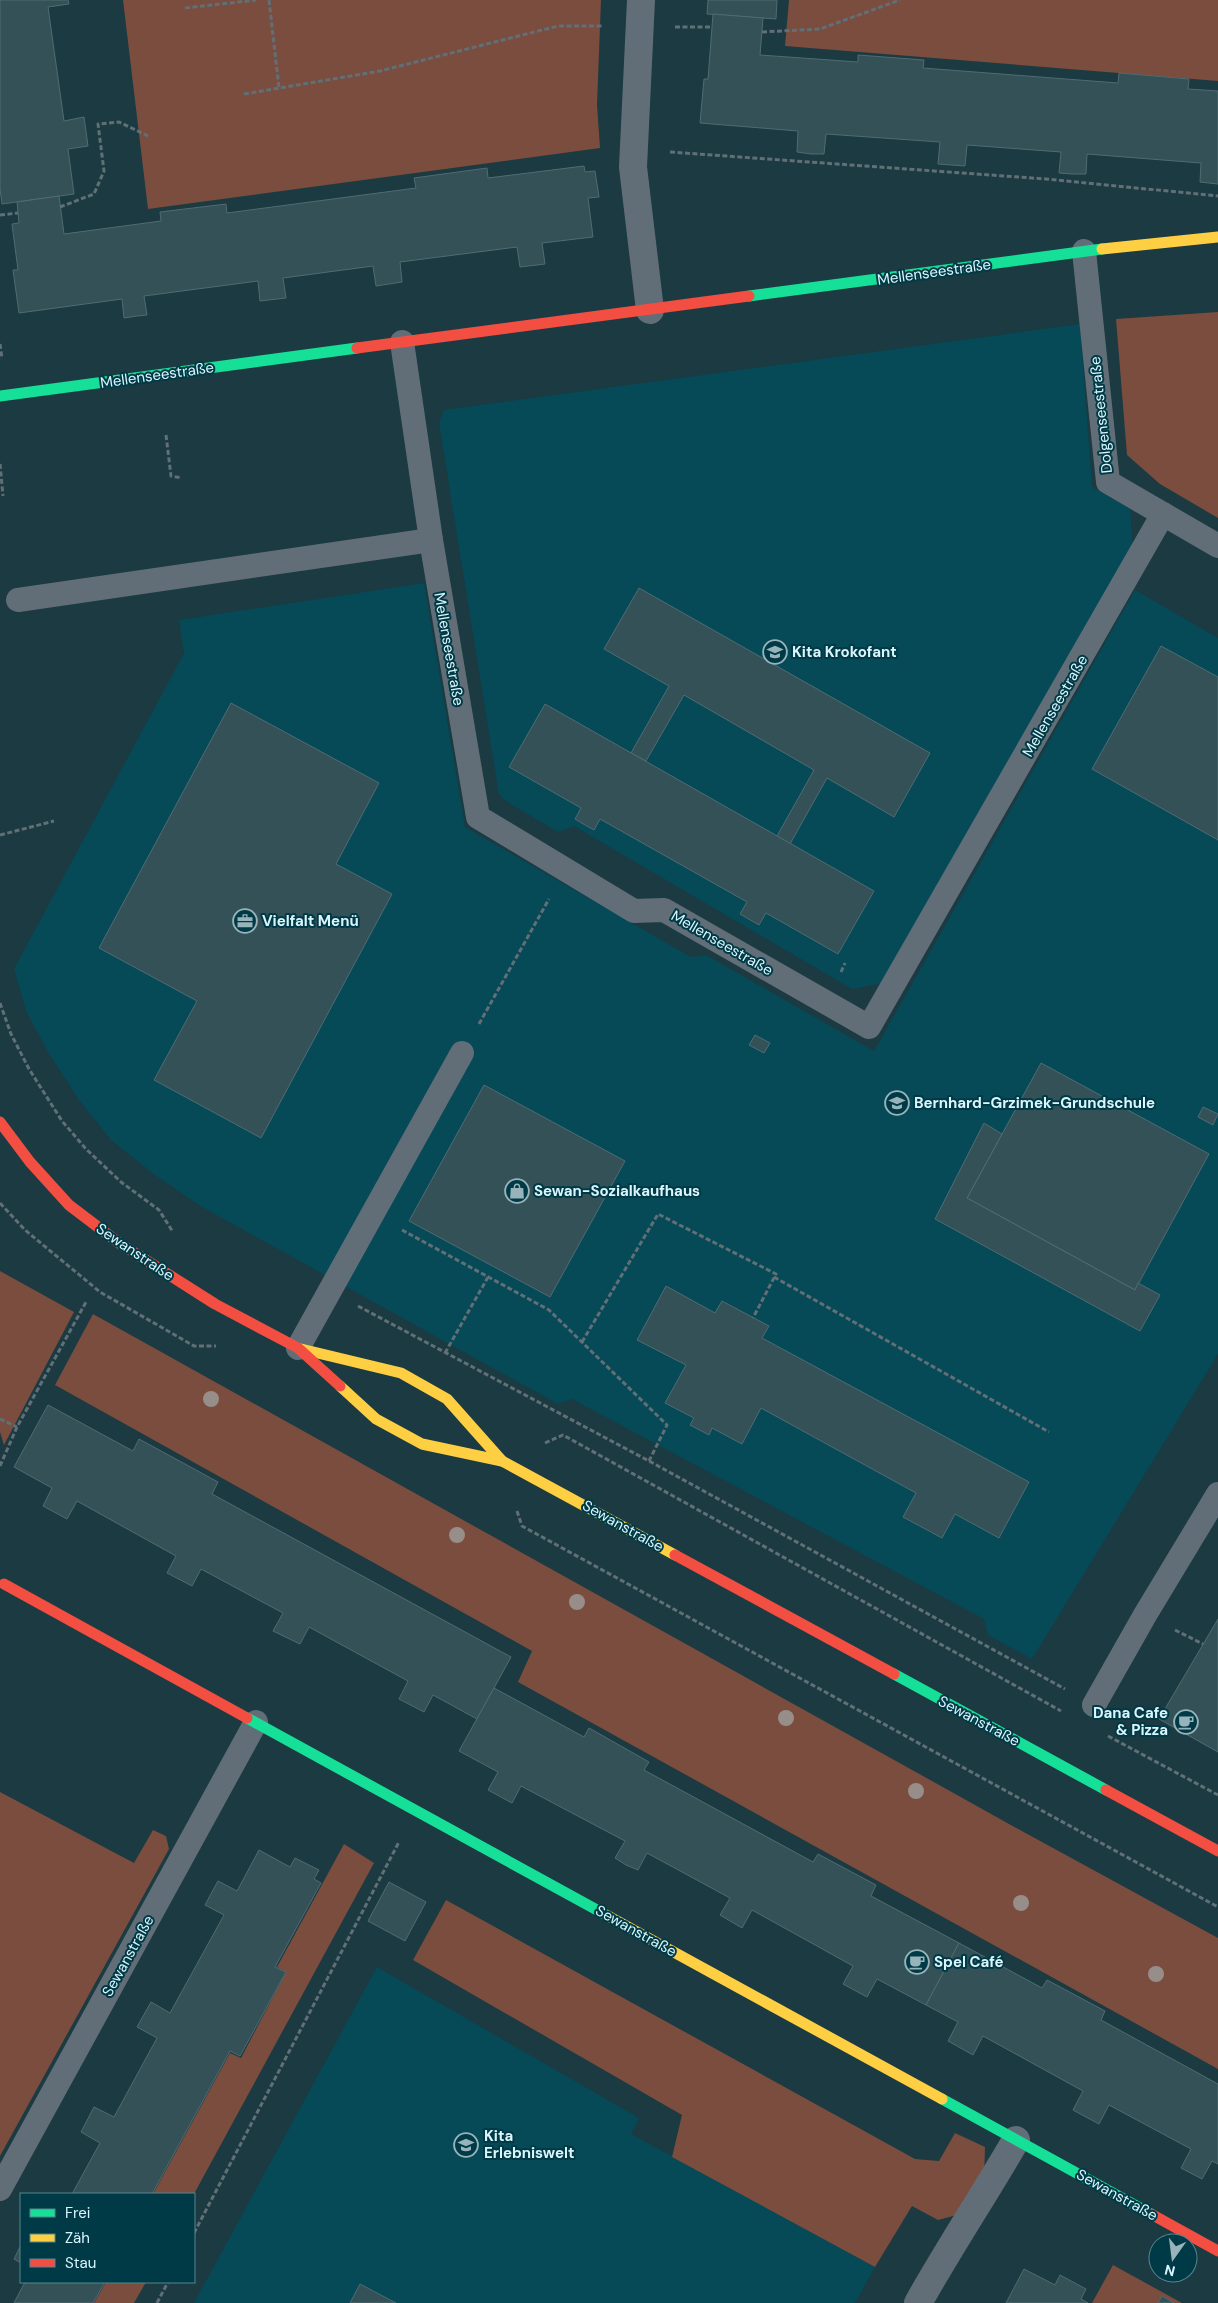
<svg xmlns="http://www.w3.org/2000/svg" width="1218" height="2303" viewBox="0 0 1218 2303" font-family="'DM Sans',sans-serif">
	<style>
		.built { fill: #064957 }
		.green { fill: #7a4d3f }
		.building { fill: #355158; stroke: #506c72 }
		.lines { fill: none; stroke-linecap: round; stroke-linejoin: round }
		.path { stroke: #616f76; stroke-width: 3; stroke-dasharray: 5 2.5; stroke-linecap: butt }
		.lane { stroke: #626e77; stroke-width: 24 }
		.street { stroke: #626e77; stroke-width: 28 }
		.fast { stroke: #16e098; stroke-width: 11 }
		.slow { stroke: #ffcf43; stroke-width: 11 }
		.jam { stroke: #f24e42; stroke-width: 11 }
		.tree { fill: #978e8a }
		.labels { text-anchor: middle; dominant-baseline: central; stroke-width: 4; stroke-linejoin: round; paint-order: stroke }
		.street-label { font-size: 15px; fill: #daf5fc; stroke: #003a46 }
		.poi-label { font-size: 15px; font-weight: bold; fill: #daf5fc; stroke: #003a46; text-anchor: start }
	</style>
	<rect width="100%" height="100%" fill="#1b3a41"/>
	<g class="built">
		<path d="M1080,324L1092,487L1130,509L1133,549L883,983L852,989L574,826L558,832L509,803L499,795L439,423L444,410Z"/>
		<path d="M424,583L465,827L691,957L706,955L874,1051L1135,590L1218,638V1354L1032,1659L988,1635L984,1619L572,1399L558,1404L202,1207L155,1175L111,1140L79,1100L48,1052L26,1011L14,969L184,653L179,620Z"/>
		<path d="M377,1967L639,2118L631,2134L875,2267L855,2303H194Z"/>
	</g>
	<g class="green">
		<path d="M123,0H601L597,105L600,148L148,209Z"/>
		<path d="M789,0H1218V81L785,46Z"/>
		<path d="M1218,312V518L1160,484L1127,455L1116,319Z"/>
		<path d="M0,1271L74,1312L4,1445L0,1432Z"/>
		<path d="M93,1314L1020,1830L1218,1938V2069L518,1682L532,1651L55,1385Z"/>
		<path d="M0,1792L134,1863L153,1830L166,1836L169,1849L0,2156Z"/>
		<path d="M344,1844L374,1863L194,2194H153L230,2053L241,2058L286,1972L277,1967Z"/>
		<path d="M446,1900L915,2159L939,2161L955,2133L985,2147L984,2179L964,2213L938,2220L912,2206L875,2267L672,2157L682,2115L413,1960Z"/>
		<path d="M1113,2265L1182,2303H1092Z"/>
		<path d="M106,2282H146L134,2303H94Z"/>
	</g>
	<g class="building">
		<path d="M0,0H68L69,4L48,7L64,121L84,117L88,146L68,149L74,194L2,204L0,189Z"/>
		<path d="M708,0H777L776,19L707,14Z"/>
		<path d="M713,14L763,18L760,55L858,62V55L924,60L923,68L1118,83L1119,73L1189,79L1188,89L1218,91V184L1200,182L1201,163L1087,154L1086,174H1072L1059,173L1061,152L967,145L965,166L938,164L940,142L826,134L824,154H811L797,152L798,131L700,123L704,79H708Z"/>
		<path d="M584,166L585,172L595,171L599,197L588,198L593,237L542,243L545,264L520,267L517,247L400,262L402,282L376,286L373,266L283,278L286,298L260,301L258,281L144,296L147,315L137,316L124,318L122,299L19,313L13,270H18L12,224L19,223L17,202L59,196L64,234L161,221L160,212L226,204L227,213L416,188L414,178L487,168L488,178Z"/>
		<path d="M639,588L930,753L894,817L827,778L790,844L777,836L814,770L684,695L646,761L631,753L669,686L604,649Z"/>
		<path d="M1161,646L1218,677V840L1092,769Z"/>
		<path d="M231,703L379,783L336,864L392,894L261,1138L154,1080L197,1001L99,948Z"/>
		<path d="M545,704L874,891L838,954L766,913L759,925L740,914L747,902L600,819L594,830L585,825L575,819L581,808L509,767Z"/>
		<path d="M755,1035L770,1043L764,1053L749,1045Z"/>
		<path d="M1041,1063L1209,1154L1135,1290L967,1198Z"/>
		<path d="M484,1085L625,1161L550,1297L409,1221Z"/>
		<path d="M1203,1107L1218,1114L1213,1125L1198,1117Z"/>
		<path d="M984,1123L1002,1134L967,1198L1135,1290L1138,1283L1160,1295L1140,1331L935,1219Z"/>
		<path d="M666,1286L715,1313L722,1301L769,1326L762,1338L1029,1482L999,1538L955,1514L942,1538L903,1517L916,1493L761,1408L742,1444L712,1428L709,1435L690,1425L694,1418L665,1403L686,1365L637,1340Z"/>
		<path d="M48,1405L133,1451L139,1439L218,1482L212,1494L511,1657L477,1719L433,1695L424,1712L399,1699L408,1681L309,1627L300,1644L273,1631L283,1613L201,1569L192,1586L167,1573L176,1556L77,1501L67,1519L43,1506L52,1488L14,1467Z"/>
		<path d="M1218,1619V1752L1159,1719Z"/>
		<path d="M494,1688L584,1737L589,1728L649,1762L644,1770L813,1862L818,1854L876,1885L871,1896L959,1943L926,2005L877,1979L867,1997L843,1984L853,1966L752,1910L742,1928L720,1915L730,1898L647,1853L638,1870L626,1865L615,1858L625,1841L521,1786L512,1803L488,1790L498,1772L459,1751Z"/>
		<path d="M259,1850L290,1867L295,1858L319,1870L314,1879L321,1883L275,1967L286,1972L240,2056L230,2051L152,2194H72L100,2143L81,2132L94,2107L114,2117L157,2038L137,2027L151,2002L170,2013L224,1915L205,1905L212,1892L218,1881L237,1891Z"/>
		<path d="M389,1882L426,1902L405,1941L368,1921Z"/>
		<path d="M959,1943L1042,1988L1047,1980L1105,2011L1101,2020L1218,2084V2164L1212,2161L1202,2179L1181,2168L1191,2149L1109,2105L1099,2124L1073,2110L1083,2091L983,2036L973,2055L948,2041L958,2022L926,2005Z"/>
		<path d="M21,2245V2263L14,2259Z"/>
		<path d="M1024,2269L1055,2285L1060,2275L1086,2289L1081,2299L1088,2303H1006Z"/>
		<path d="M25,2282H105L93,2303H14Z"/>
		<path d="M360,2284L396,2303H350Z"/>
		<path d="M1162,2296L1174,2303H1158Z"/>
	</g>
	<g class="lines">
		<g class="path">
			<path d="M269,0L279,88"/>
			<path d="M185,8L256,0"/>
			<path d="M675,27H712"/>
			<path d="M762,32L820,29L900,0"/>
			<path d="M244,94L380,71L558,26H603"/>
			<path d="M670,152L1046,179L1218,196"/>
			<path d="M60,207L94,194L104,171L98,124L119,122L148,136"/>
			<path d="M0,215L18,213"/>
			<path d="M0,344L2,359"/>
			<path d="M166,435L171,476L182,478"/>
			<path d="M0,464L3,496"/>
			<path d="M0,835L54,821"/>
			<path d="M841,972L845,963"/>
			<path d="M0,1003L11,1034L29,1069L62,1121L86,1149L121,1182L159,1210L173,1232"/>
			<path d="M479,1024L549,899"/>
			<path d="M0,1203L25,1230L100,1292L194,1346H216"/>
			<path d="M402,1230L549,1310L667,1425L649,1461"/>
			<path d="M774,1277L1049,1432"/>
			<path d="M358,1306L649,1461L1065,1689"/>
			<path d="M582,1342L658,1214L776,1274L753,1318"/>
			<path d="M445,1353L488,1277"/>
			<path d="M0,1419L17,1427"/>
			<path d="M545,1443L563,1435L1061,1711"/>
			<path d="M0,1466L17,1427L86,1302"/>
			<path d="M517,1511L522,1526L1218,1907"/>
			<path d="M1175,1630L1203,1644"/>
			<path d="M1108,1736L1218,1795"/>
			<path d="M194,2233L399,1842"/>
			<path d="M157,2303L168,2282"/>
		</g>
		<g class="lane">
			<path d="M1084,251L1108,482L1218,546"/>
			<path d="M402,342L431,540L478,817L634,911L664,910L869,1027L1163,514"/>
			<path d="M18,600L431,540"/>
			<path d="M298,1348L462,1053"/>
			<path d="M1094,1705L1145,1615L1218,1494"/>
			<path d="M0,2189L256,1722"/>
		</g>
		<g class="street">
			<path d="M641,0L633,167L650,310"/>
			<path d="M918,2303C949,2248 984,2195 1016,2140"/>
		</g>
		<g class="fast">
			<path d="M749,296L1102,249"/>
			<path d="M0,396L357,348"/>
			<path d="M894,1674L1106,1790"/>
			<path d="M247,1718L608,1916"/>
			<path d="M942,2099L1151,2214"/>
		</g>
		<g class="slow">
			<path d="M1102,249L1218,237"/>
			<path d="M301,1349L401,1373L447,1399L502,1461"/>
			<path d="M340,1386L376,1419L422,1444L502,1461L675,1555"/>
			<path d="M608,1916L942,2099"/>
		</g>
		<g class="jam">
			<path d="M357,348L749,296"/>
			<path d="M0,1122L30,1162L69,1205L119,1243L215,1304L298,1348L340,1386"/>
			<path d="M675,1555L894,1674"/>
			<path d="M4,1584L247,1718"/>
			<path d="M1106,1790L1218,1851"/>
			<path d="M1151,2214L1218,2251"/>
		</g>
	</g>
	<g class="tree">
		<circle cx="211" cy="1399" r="8"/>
		<circle cx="457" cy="1535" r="8"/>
		<circle cx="577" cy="1602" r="8"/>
		<circle cx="786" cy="1718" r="8"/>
		<circle cx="916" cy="1791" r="8"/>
		<circle cx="1021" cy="1903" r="8"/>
		<circle cx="1156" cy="1974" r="8"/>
	</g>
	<defs>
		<g id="school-ring" transform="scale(1.25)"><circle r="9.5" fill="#003a46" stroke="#97b4bb" stroke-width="1.5"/><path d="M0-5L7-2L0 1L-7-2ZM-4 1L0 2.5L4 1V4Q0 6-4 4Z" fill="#97b4bb"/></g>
		<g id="office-ring" transform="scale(1.25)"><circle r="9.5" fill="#003a46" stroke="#97b4bb" stroke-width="1.5"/><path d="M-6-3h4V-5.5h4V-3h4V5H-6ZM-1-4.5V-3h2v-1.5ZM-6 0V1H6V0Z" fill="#97b4bb"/></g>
		<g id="shop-ring" transform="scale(1.25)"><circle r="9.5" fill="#003a46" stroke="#97b4bb" stroke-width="1.5"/><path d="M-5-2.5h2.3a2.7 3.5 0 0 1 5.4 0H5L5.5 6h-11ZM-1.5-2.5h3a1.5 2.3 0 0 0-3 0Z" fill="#97b4bb"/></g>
		<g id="cafe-ring" transform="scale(1.25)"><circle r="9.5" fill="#003a46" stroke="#97b4bb" stroke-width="1.5"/><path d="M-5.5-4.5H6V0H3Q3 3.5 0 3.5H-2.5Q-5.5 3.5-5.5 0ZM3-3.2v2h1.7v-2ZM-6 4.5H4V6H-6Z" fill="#97b4bb"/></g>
	</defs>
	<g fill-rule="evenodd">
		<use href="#school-ring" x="775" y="652"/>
		<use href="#office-ring" x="245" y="921"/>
		<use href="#school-ring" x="897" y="1103"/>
		<use href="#shop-ring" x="517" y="1191"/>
		<use href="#cafe-ring" x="1186" y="1722"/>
		<use href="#cafe-ring" x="917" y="1962"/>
		<use href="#school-ring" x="466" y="2145"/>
	</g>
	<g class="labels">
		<g class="street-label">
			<text transform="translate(934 272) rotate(-8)">Mellenseestraße</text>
			<text transform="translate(157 375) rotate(-8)">Mellenseestraße</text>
			<text transform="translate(1101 415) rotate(-96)">Dolgenseestraße</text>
			<text transform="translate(449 649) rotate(80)">Mellenseestraße</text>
			<text transform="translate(1055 706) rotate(-60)">Mellenseestraße</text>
			<text transform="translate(722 943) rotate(30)">Mellenseestraße</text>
			<text transform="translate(135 1252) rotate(34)">Sewanstraße</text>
			<text transform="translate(623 1526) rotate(29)">Sewanstraße</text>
			<text transform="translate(979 1721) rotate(28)">Sewanstraße</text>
			<text transform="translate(636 1931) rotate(29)">Sewanstraße</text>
			<text transform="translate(128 1956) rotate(-61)">Sewanstraße</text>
			<text transform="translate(1117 2195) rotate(29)">Sewanstraße</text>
		</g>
		<g class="poi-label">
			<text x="792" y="652">Kita Krokofant</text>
			<text x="262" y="921">Vielfalt Menü</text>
			<text x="914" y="1103">Bernhard-Grzimek-Grundschule</text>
			<text x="534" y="1191">Sewan-Sozialkaufhaus</text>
			<text x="1168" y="1713" text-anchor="end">Dana Cafe<tspan x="1168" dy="17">&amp; Pizza</tspan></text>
			<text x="934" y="1962">Spel Café</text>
			<text x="484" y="2136">Kita<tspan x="484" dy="17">Erlebniswelt</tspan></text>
		</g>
	</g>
	<rect x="20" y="2193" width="175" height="90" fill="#003a46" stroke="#57858f"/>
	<rect x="30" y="2209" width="25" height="8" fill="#16e098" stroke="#57858f"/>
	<text x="65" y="2218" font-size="15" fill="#daf5fc">Frei</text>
	<rect x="30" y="2234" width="25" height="8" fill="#ffcf43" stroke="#57858f"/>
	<text x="65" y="2243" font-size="15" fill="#daf5fc">Zäh</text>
	<rect x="30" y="2259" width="25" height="8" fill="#f24e42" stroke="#57858f"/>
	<text x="65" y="2268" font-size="15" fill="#daf5fc">Stau</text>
	<g transform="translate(1173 2258) rotate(194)"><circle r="24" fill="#003a46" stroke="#57858f"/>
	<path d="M0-4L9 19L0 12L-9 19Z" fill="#97b4bb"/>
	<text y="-8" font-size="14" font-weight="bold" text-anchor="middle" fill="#daf5fc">N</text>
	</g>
</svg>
